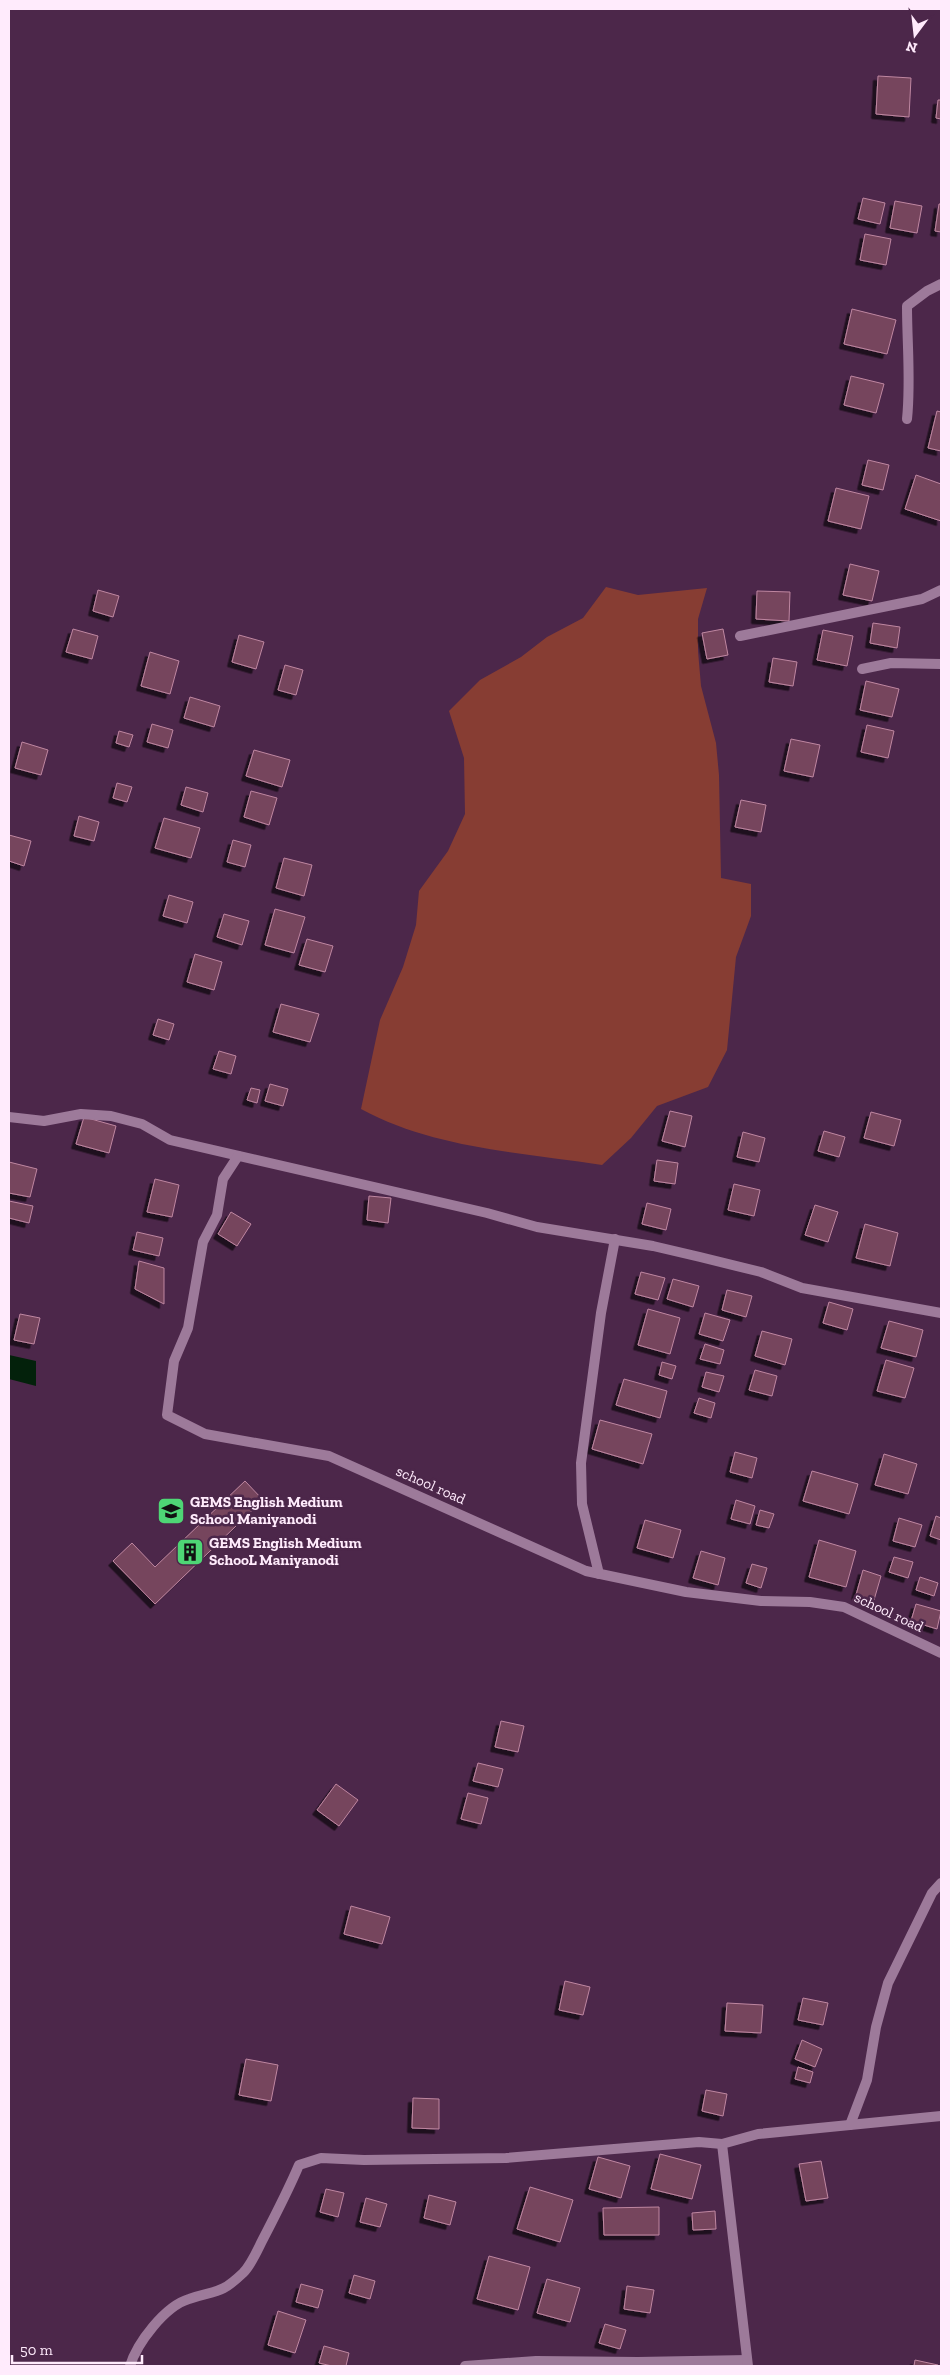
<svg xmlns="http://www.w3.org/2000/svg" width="950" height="2375" viewBox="0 0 950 2375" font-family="'Zilla Slab',serif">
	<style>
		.green { fill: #873d33 }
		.water { fill: #03210b }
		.building { fill: #76445d; stroke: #bf87a1; filter: url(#shadow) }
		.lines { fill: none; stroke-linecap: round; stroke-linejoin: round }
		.minor { stroke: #9d7a9a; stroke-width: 10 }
		.labels { text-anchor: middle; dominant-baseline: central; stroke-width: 5; stroke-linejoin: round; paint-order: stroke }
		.street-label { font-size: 15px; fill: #ffebfc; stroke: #4c274a }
		.poi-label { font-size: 15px; font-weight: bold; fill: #ffebfc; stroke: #4c274a; text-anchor: start }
	</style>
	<defs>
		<filter id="shadow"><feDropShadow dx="-4.5" dy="4.5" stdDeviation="0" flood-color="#0009"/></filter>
	</defs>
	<rect width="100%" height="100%" fill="#4c274a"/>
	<path class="green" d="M606,587L638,595L707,588L698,619V651L701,686L716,743L719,775L721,878L751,884V916L736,957L727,1050L708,1087L657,1106L631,1138L602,1165C520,1152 435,1149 361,1109L380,1020L403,967L416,925L419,891L448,851L465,814L464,758L449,711L480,680L521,657L547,637L583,618Z"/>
	<path class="water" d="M9,1355L36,1361V1386L9,1379Z"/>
	<g class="building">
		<path d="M878,76L911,78L909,117L876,114Z"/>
		<path d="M938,100H941V119L936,118Z"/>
		<path d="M863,198L885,203L880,224L858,219Z"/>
		<path d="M895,201L922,206L917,233L890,228Z"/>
		<path d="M939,204H941V232L935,231Z"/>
		<path d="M865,234L891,239L886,265L860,260Z"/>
		<path d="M852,309L896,320L887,354L844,344Z"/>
		<path d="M851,376L884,384L876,413L844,405Z"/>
		<path d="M937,411L941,412V451L928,448Z"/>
		<path d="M868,460L889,465L883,490L862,485Z"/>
		<path d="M916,475L941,484V521L905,509Z"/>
		<path d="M836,488L869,496L861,529L828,521Z"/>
		<path d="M850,564L879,571L872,601L843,595Z"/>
		<path d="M98,590L119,596L113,617L93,611Z"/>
		<path d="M757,591L790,592L789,621L756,619Z"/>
		<path d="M873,623L900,627L897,648L870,643Z"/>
		<path d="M73,629L98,636L92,659L66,652Z"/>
		<path d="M723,629L728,655L707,659L702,633Z"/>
		<path d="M823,630L853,636L847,666L817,660Z"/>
		<path d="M239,635L264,642L256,669L232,662Z"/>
		<path d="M150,652L179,661L170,694L141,686Z"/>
		<path d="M773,658L797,662L793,686L769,682Z"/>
		<path d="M285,665L303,670L296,695L278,690Z"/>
		<path d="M866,681L899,689L892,717L860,710Z"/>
		<path d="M190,697L220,706L214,727L184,718Z"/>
		<path d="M152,724L173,730L168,748L147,742Z"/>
		<path d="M867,725L894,731L888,758L861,752Z"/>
		<path d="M119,731L133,735L129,747L116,743Z"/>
		<path d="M791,739L820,745L813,777L784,771Z"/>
		<path d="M22,742L48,750L41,775L15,768Z"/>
		<path d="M254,750L290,760L282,787L246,776Z"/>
		<path d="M117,783L132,787L127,802L113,798Z"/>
		<path d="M186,787L208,793L203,812L181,805Z"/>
		<path d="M251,791L277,798L269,825L244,817Z"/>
		<path d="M741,800L766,805L761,832L735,827Z"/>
		<path d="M79,816L99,822L94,841L74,836Z"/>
		<path d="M164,818L200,828L191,858L155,848Z"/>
		<path d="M9,835L31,841L24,866L9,861Z"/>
		<path d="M233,840L251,845L245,867L227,862Z"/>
		<path d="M284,858L312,865L304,896L276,888Z"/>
		<path d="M169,895L193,902L187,923L163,916Z"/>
		<path d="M275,909L305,917L294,953L265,945Z"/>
		<path d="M224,914L249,921L242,945L217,937Z"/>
		<path d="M307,939L333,946L325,972L299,965Z"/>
		<path d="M195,954L222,962L214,990L187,982Z"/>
		<path d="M281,1004L319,1014L310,1042L273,1032Z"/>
		<path d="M158,1019L174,1024L169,1040L153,1035Z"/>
		<path d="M219,1051L236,1056L231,1074L213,1069Z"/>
		<path d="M270,1084L288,1089L283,1106L265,1101Z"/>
		<path d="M251,1088L260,1090L257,1103L247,1100Z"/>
		<path d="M670,1111L692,1116L685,1147L662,1141Z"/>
		<path d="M871,1112L901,1120L894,1146L864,1138Z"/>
		<path d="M84,1117L116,1126L109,1153L76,1144Z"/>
		<path d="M824,1131L845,1137L839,1157L818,1151Z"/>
		<path d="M743,1132L765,1138L759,1162L737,1157Z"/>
		<path d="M657,1160L678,1163L675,1184L654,1181Z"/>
		<path d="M9,1162L37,1169L30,1197L9,1193Z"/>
		<path d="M155,1179L179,1185L172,1217L147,1212Z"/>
		<path d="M734,1184L760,1190L754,1216L728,1210Z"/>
		<path d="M369,1196L391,1198L388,1223L367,1220Z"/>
		<path d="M9,1201L33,1206L29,1223L9,1218Z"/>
		<path d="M647,1203L671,1209L666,1230L642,1224Z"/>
		<path d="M815,1205L838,1212L828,1242L805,1235Z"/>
		<path d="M231,1212L251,1224L237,1246L218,1234Z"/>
		<path d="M865,1224L898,1233L890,1266L856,1258Z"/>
		<path d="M137,1232L163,1238L159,1256L133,1250Z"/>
		<path d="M139,1261L164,1268V1304L135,1289Z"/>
		<path d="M641,1272L665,1278L658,1300L635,1294Z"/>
		<path d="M673,1279L699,1286L693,1307L667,1299Z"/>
		<path d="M727,1290L752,1296L746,1317L722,1310Z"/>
		<path d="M829,1302L853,1309L847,1330L823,1323Z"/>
		<path d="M648,1309L680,1318L670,1354L638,1345Z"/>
		<path d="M705,1313L730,1320L723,1341L699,1334Z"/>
		<path d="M20,1314L40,1318L34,1344L14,1340Z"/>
		<path d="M889,1321L923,1330L916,1357L881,1348Z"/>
		<path d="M762,1331L792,1339L785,1365L755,1356Z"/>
		<path d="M705,1344L724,1350L720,1364L700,1359Z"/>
		<path d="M886,1360L914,1368L905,1398L877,1391Z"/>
		<path d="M662,1362L676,1366L672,1379L659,1375Z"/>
		<path d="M755,1370L777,1376L772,1396L749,1390Z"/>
		<path d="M706,1372L724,1376L719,1392L702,1387Z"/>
		<path d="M624,1379L667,1391L660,1418L616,1405Z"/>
		<path d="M699,1398L715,1403L711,1418L694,1413Z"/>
		<path d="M600,1420L652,1434L643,1464L592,1449Z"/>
		<path d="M735,1452L757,1458L752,1478L730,1472Z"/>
		<path d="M884,1454L917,1464L908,1494L875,1485Z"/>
		<path d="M812,1471L858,1484L849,1514L803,1501Z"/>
		<path d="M245,1481L263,1500L155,1604L113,1561L132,1543L155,1567Z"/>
		<path d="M736,1500L755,1506L750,1524L731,1519Z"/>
		<path d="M760,1510L774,1514L769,1528L756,1525Z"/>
		<path d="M936,1516L941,1518V1540L930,1536Z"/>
		<path d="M899,1518L922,1525L915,1547L893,1541Z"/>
		<path d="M645,1520L681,1530L673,1558L637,1548Z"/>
		<path d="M819,1540L856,1551L846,1587L809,1577Z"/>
		<path d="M701,1551L725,1558L718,1585L693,1578Z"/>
		<path d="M894,1557L913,1562L908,1578L889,1572Z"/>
		<path d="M752,1564L767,1568L761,1588L746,1583Z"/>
		<path d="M863,1570L881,1576L874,1600L856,1595Z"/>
		<path d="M920,1577L938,1583L934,1596L916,1590Z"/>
		<path d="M916,1604L941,1611L937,1629L911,1621Z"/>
		<path d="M501,1721L524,1726L518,1752L495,1747Z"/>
		<path d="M478,1763L503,1769L498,1787L473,1781Z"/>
		<path d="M336,1784L358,1800L339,1826L317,1810Z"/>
		<path d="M468,1793L488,1798L481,1824L461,1819Z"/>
		<path d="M351,1906L390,1917L382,1944L344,1934Z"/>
		<path d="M565,1981L590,1987L583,2015L559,2010Z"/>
		<path d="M803,1998L828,2003L823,2025L798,2020Z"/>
		<path d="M727,2003L763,2005L761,2033L725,2031Z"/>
		<path d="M802,2040L822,2049L815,2067L795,2059Z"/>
		<path d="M246,2059L278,2065L271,2101L239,2095Z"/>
		<path d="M798,2067L813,2072L810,2083L795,2079Z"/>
		<path d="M706,2090L727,2094L723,2116L702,2111Z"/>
		<path d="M413,2098L439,2099V2129L412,2128Z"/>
		<path d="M660,2154L701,2165L692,2199L651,2189Z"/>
		<path d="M598,2157L630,2166L621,2198L589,2189Z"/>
		<path d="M821,2161L828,2198L806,2201L799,2164Z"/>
		<path d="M530,2187L573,2200L560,2242L517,2229Z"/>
		<path d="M326,2189L344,2193L338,2217L320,2212Z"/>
		<path d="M429,2195L456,2202L450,2225L424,2218Z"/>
		<path d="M366,2198L387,2204L380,2227L360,2222Z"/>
		<path d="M659,2207V2235H604L603,2208Z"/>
		<path d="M715,2211L716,2229L693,2230L692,2213Z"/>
		<path d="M489,2256L530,2267L518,2310L477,2299Z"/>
		<path d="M354,2275L375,2281L370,2299L349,2293Z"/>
		<path d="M547,2279L580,2288L570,2322L537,2313Z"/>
		<path d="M301,2284L323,2290L318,2308L296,2302Z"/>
		<path d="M627,2286L654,2290L650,2313L624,2309Z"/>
		<path d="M278,2311L306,2320L295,2353L268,2345Z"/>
		<path d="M605,2324L626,2330L620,2349L599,2343Z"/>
		<path d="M324,2346L349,2353L346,2366H332L319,2363Z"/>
		<path d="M915,2360L938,2365V2366H914Z"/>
	</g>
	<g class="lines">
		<g class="minor">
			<path d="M907,419C911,381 907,344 907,306L927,291L941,284"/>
			<path d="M740,636L922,599L941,590"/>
			<path d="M862,669L891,663L941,664"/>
			<path d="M9,1117L44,1121L81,1114L111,1116L142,1124L170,1140L487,1213L537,1227L653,1246L700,1257L761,1272L802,1288L941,1313"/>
			<path d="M238,1156L223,1179L217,1215L203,1242L188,1328L174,1361L167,1415L205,1434L329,1456L586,1571L686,1592L761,1601L810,1602L844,1607L941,1653"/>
			<path d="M599,1574L582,1504L581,1463L601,1313L615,1239"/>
			<path d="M850,2125L867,2080L876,2027L888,1983L932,1893L941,1883"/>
			<path d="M130,2366C137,2343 165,2306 189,2299C216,2290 220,2295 243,2273C251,2265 257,2251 262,2241C275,2216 288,2191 299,2165L321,2158L364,2160L506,2158L699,2142L722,2144"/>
			<path d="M465,2366L536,2361L638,2362L747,2360"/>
			<path d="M748,2366L722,2144L758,2134L941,2116"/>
		</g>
	</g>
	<defs>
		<g id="school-square" transform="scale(1.4375)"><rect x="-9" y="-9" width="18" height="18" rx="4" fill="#4ed675" stroke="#4c274a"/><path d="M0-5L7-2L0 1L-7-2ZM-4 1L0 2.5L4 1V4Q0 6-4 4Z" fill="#111"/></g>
		<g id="building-square" transform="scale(1.4375)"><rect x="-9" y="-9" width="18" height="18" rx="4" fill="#4ed675" stroke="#4c274a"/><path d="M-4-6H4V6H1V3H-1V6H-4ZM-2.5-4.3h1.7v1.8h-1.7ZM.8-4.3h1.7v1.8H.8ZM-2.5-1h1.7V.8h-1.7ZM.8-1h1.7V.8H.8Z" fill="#111"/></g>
	</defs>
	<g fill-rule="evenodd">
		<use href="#school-square" x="171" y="1511"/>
		<use href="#building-square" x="190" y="1552"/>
	</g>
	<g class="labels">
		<g class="street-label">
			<text transform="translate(431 1485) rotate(24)">school road</text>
			<text transform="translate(889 1612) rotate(25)">school road</text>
		</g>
		<g class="poi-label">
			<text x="190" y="1502">GEMS English Medium<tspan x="190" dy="17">School Maniyanodi</tspan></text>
			<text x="209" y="1543">GEMS English Medium<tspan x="209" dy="17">SchooL Maniyanodi</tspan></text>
		</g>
	</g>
	<rect width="950" height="2375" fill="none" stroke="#ffebfc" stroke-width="20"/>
	<g transform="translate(915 35) rotate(195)" stroke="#4c274a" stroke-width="4" paint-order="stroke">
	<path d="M0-4L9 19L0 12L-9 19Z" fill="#ffebfc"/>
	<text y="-8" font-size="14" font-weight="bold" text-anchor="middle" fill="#ffebfc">N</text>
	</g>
	<path d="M12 2355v8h130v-8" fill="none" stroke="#ffebfc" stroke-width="2.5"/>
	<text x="20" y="2355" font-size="15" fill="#ffebfc" stroke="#4c274a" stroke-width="4" paint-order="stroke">50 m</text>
</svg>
